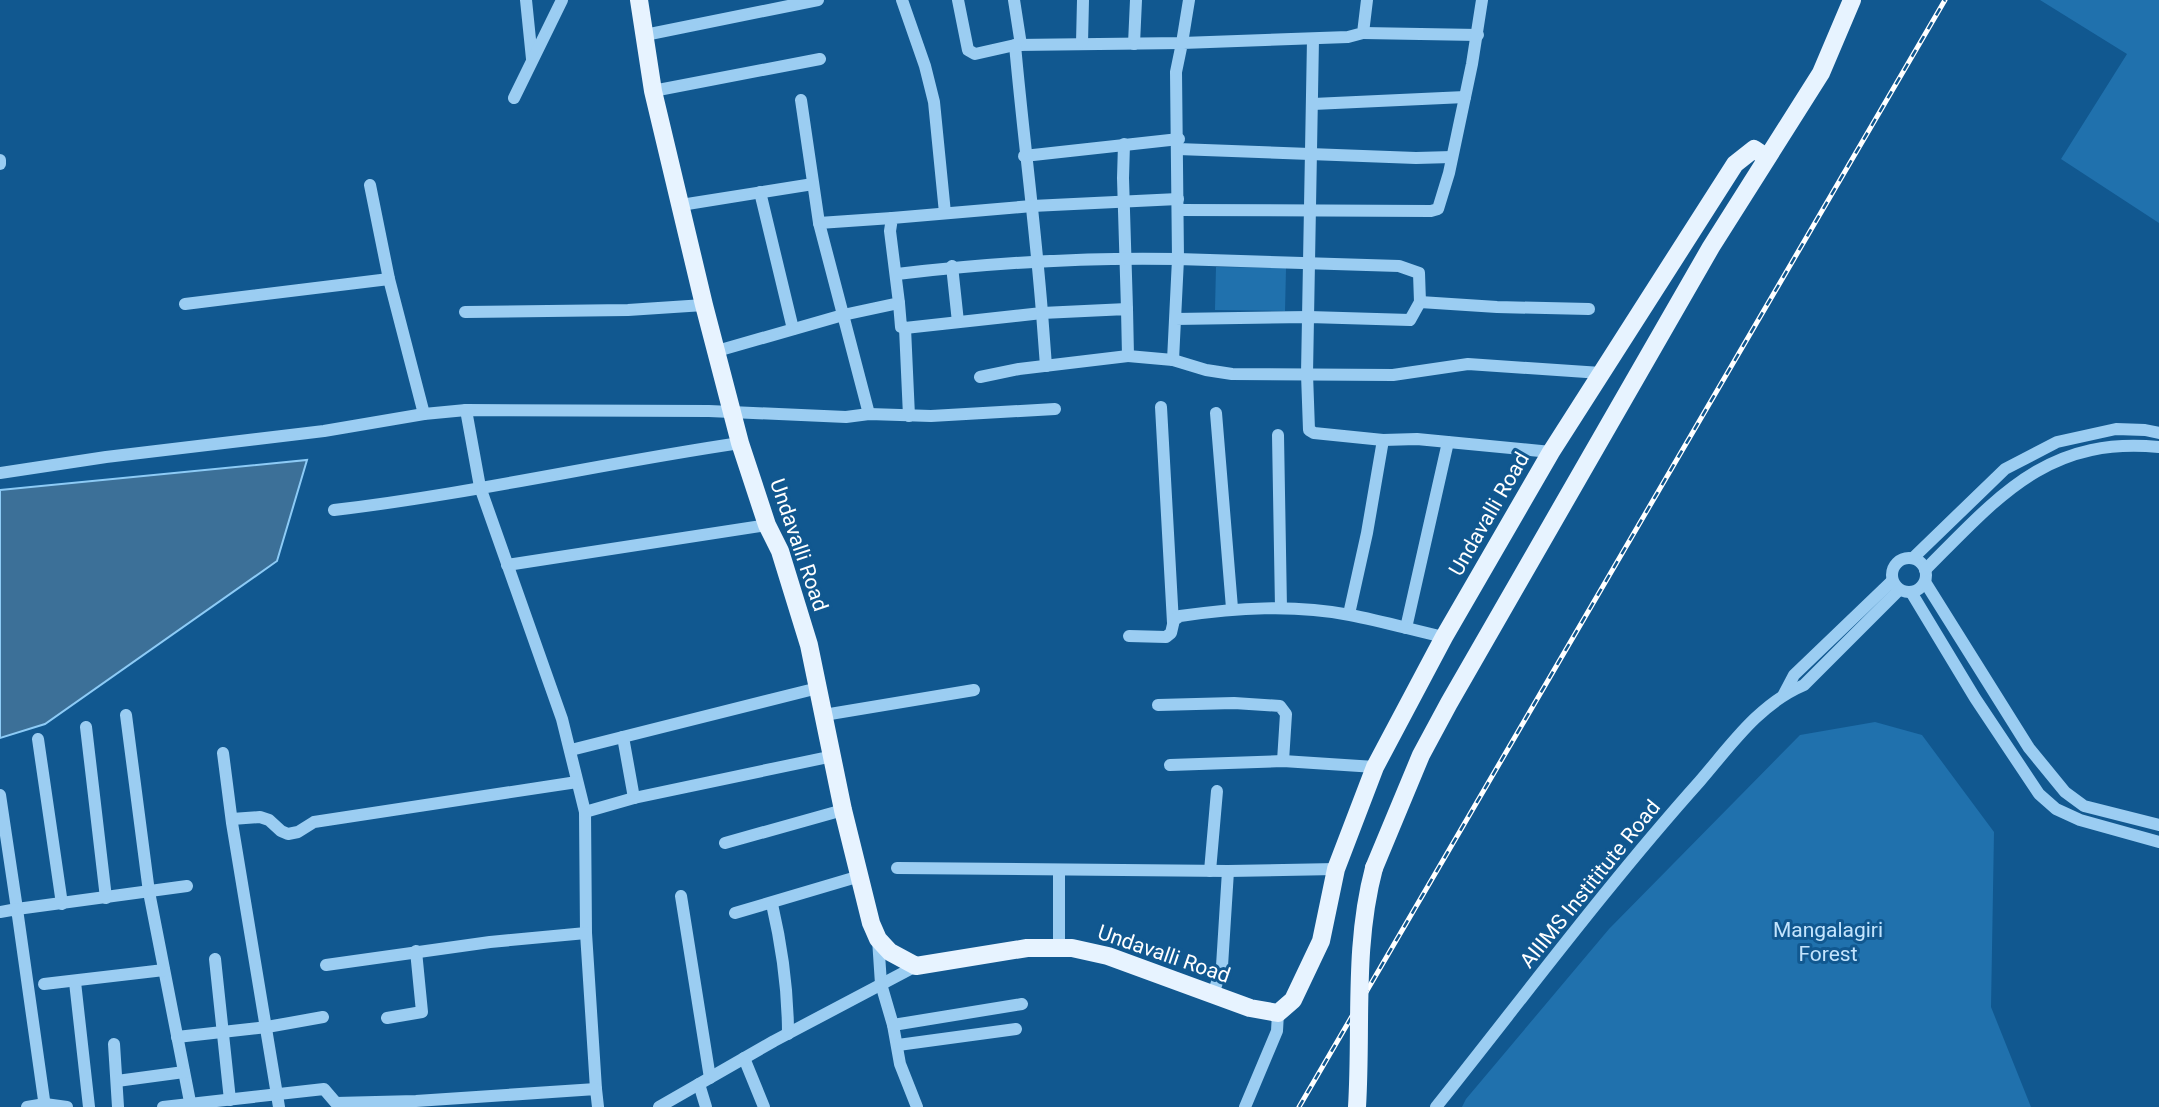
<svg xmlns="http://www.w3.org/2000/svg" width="2159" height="1107" viewBox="0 0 2159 1107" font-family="Roboto,sans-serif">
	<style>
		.green { fill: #2071ad }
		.water { fill: #3c7098; stroke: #8dcbf6; stroke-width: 2 }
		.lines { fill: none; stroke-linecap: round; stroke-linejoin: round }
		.minor { stroke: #9bcdf2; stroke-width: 12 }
		.major { stroke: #e7f3ff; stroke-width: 18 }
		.rail-casing { stroke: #fff; stroke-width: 5 }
		.rail { stroke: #115890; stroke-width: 2.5; stroke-dasharray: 8; stroke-linecap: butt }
		.major-bridge { stroke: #e7f3ff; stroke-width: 18 }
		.labels { text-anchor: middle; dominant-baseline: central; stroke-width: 6; stroke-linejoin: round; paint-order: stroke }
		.street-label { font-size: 21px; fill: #fff; stroke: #115890 }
		.park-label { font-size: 21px; fill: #c3e4fd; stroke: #115890 }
	</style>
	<rect width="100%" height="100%" fill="#115890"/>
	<g class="green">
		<path d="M2040,0H2159V223L2061,159L2127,54Z"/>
		<path d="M1216,267L1286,268L1285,311L1215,310Z"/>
		<path d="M1875,722L1922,735L1994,832L1991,1007L2031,1107H1462L1466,1099L1609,929L1800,735Z"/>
	</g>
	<path class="water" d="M307,460L277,561L45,724L0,738V490Z"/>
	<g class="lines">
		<g class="minor">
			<path d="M526,0L532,59"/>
			<path d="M902,0L925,66L934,102L945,213"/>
			<path d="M958,0L968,50L975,54L1015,45L1182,43L1189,0"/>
			<path d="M1014,0L1021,45"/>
			<path d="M1363,33L1478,35"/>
			<path d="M645,35L818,0"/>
			<path d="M1313,39L1307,374L1309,430L1314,433L1383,440L1417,439L1551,452"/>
			<path d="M1082,43L1083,0"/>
			<path d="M1134,44L1136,0"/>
			<path d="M653,91L820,59"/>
			<path d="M514,98L562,0"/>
			<path d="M801,100L819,223L869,414"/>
			<path d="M1313,104L1465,97"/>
			<path d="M1124,144L1123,178L1127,309"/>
			<path d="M1178,149L1416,158L1452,157"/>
			<path d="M1024,156L1179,139"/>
			<path d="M0,160V164"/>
			<path d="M370,185L389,279L424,414"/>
			<path d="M760,192L793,329"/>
			<path d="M681,205L813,184"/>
			<path d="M1178,210L1431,211L1438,209L1449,173L1472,64L1482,0"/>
			<path d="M819,223L892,218"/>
			<path d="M952,266L958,322"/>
			<path d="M897,274C990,263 1083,257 1178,259L1176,72L1182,43L1348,37L1363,33L1367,0"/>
			<path d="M1420,302L1497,307L1589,309"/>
			<path d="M899,303L901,327L905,328L1042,313C1035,223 1023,134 1015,45"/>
			<path d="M185,304L389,279"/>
			<path d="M465,312L628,310L704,305"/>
			<path d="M905,328L909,416"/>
			<path d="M717,351L843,315L899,303L890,231L892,218L1032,206L1178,199"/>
			<path d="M1173,360L1178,259L1399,266L1419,273L1420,302L1410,320L1309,317L1175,319"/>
			<path d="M1046,366L1042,313L1127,309L1128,356L1173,360L1206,370L1232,374L1393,375L1468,364L1601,373"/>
			<path d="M980,377L1019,369L1128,356"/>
			<path d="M1161,407L1173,623"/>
			<path d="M466,410L480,487L562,719L585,812L586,933L596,1089"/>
			<path d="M1216,413L1232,608"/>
			<path d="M1278,435L1281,608"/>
			<path d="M0,473L106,457L324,431L424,414L466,410L709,411L846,417L869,414L931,416L1055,409"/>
			<path d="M334,510C470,494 604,463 740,443"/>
			<circle cx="1909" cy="575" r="17"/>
			<path d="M1913,558L2005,469L2057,442L2116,429L2145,430L2159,433"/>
			<path d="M507,565L767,525"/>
			<path d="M1925,570C1998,497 2047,436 2159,447"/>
			<path d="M1925,582L2029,748L2065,792L2084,806L2159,825"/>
			<path d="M1911,592L1975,698L2039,794L2056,809L2080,820L2159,842"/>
			<path d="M1349,614L1367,533L1383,440"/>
			<path d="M1406,628L1448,442"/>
			<path d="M1129,636L1166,637L1171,633L1174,620L1180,616C1236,608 1293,604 1350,615C1381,621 1413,630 1444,637"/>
			<path d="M1784,694L1794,675L1892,581"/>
			<path d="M1158,705L1234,703L1280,706L1286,714L1283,761"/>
			<path d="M126,715L149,892L191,1107"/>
			<path d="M824,715L974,690"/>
			<path d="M86,727L106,898"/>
			<path d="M623,737L634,798"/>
			<path d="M38,739L62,904"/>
			<path d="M571,750L818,688"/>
			<path d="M223,753L232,823L279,1107"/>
			<path d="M1170,765L1283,761L1375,767"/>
			<path d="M0,795L17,909L187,886"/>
			<path d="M585,812L634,798L833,756"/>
			<path d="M232,819L260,817L269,820L281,831L288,834L298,832L314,822L577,782"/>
			<path d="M725,843L843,810"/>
			<path d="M897,868L1228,871L1336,869"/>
			<path d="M1059,870V948"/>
			<path d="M1210,871L1217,791"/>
			<path d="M681,896L710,1078"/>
			<path d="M772,904C782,947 788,989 788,1034"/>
			<path d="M0,912L17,909L45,1107"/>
			<path d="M735,913L860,876"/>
			<path d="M878,939L881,984L893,1025L900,1064L917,1107"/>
			<path d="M215,959L230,1100"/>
			<path d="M326,965L490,942L586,933"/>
			<path d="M75,982L89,1107"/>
			<path d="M44,984L164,970"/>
			<path d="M1213,995L1222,966L1228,871"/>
			<path d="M387,1018L422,1012L416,951"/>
			<path d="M893,1025L1022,1004"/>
			<path d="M177,1037L267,1027L323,1017"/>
			<path d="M114,1044L118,1107"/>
			<path d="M898,1045L1016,1029"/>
			<path d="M744,1058L764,1107"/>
			<path d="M117,1081L184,1072"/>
			<path d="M699,1084L706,1107"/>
			<path d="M27,1107L45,1104L67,1107"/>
			<path d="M163,1107L324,1089L336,1103L416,1101L596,1089L598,1107"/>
			<path d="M659,1107L774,1041L916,966"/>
			<path d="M1245,1107L1277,1031L1278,1013"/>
			<path d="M1436,1107C1523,998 1607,885 1700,781C1731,745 1759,704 1804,685L1899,590"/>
		</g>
		<g class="major">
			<path d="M639,0L653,91L704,305L740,443L767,525L780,551L809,645L843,810L871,923L878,939L890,952L916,966L1027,948H1072L1108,956L1250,1008L1278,1013L1293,1000L1321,941L1336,869L1375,767L1444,637L1551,452L1735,164L1754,149L1766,157"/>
			<path d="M1374,868L1421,755L1449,703L1711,247L1821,73L1852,0"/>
		</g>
		<g class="rail-casing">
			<path id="rail" d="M1299,1107L1945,0"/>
		</g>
		<use href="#rail" class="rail"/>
		<path class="major-bridge" d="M1357,1107C1362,1026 1353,947 1374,868"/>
	</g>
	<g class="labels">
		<g class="street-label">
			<text transform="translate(1489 514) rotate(-60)">Undavalli Road</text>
			<text transform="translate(799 545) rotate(71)">Undavalli Road</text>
			<text transform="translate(1590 884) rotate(-51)">AIIIMS Instititute Road</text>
			<text transform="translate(1164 954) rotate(19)">Undavalli Road</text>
		</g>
		<g class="park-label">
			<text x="1828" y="930">Mangalagiri<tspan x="1828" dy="24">Forest</tspan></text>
		</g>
	</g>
</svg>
